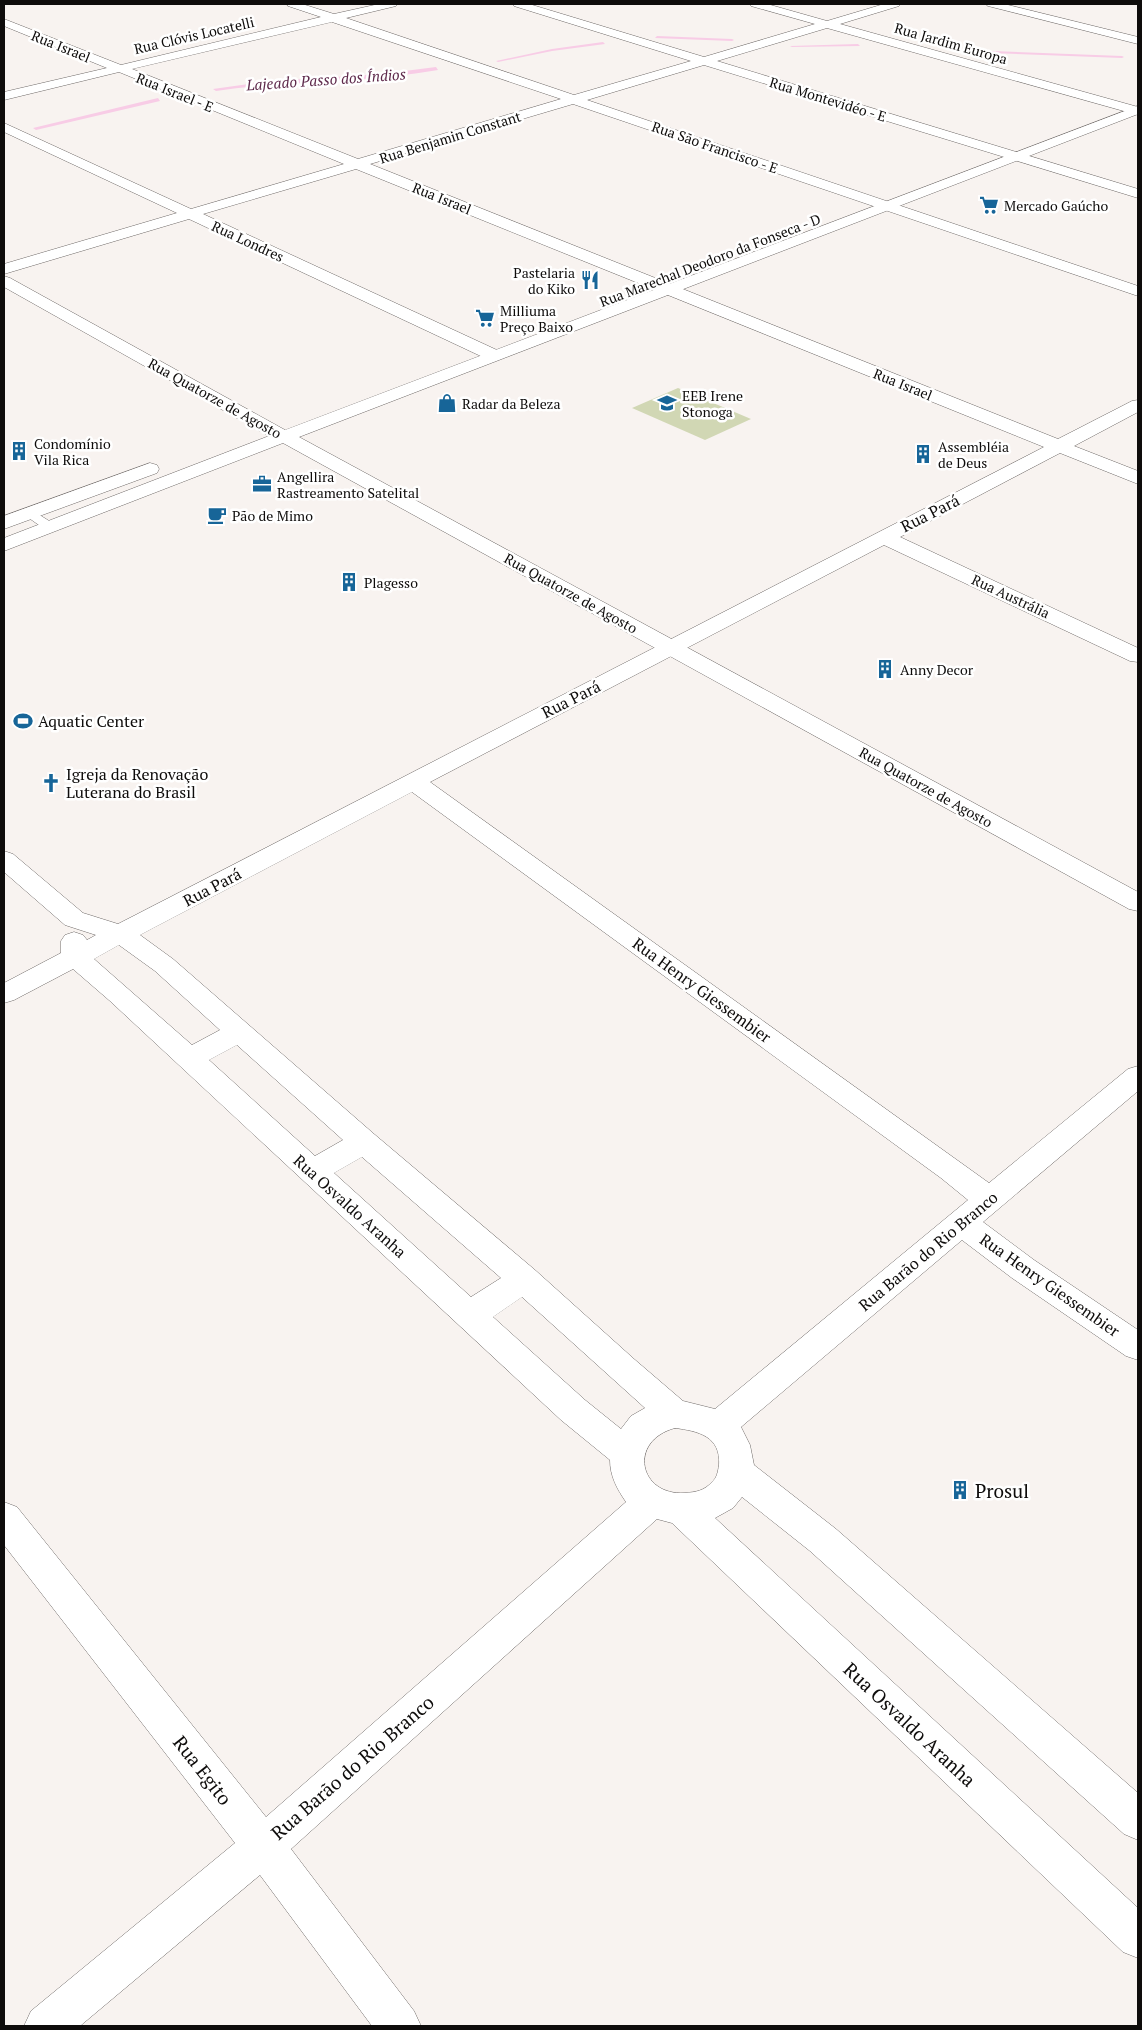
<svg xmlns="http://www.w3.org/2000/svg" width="1142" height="2030" viewBox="0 0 1142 2030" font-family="'PT Serif',serif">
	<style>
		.green { fill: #d1d7b4 }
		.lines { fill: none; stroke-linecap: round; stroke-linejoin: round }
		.stream { fill: #f8cce6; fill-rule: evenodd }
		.lane-casing { stroke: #6f6a68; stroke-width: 1 }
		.street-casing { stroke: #6f6a68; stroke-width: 1 }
		.secondary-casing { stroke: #6f6a68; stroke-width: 1 }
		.lane { fill: #fff; fill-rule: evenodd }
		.street { fill: #fff; fill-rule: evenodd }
		.secondary { fill: #fff; fill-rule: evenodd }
		.labels { text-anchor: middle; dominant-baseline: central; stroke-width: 5; stroke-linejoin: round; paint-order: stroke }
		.far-street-label { font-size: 14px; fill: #0e0c0b; stroke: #fff }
		.far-poi-label { font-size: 14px; fill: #0e0c0b; stroke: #fff; text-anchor: start }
		.far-water-label { font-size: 15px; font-style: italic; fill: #5e294b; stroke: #fff }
		.street-label { font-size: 16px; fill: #0e0c0b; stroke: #fff }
		.poi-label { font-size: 16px; fill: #0e0c0b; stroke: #fff; text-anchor: start }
		.near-poi-label { font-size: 19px; fill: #0e0c0b; stroke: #fff; text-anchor: start }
		.near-street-label { font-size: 19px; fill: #0e0c0b; stroke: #fff }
	</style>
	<rect width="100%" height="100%" fill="#f8f3f0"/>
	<path class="green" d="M678,388L751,419L705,440L632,408Z"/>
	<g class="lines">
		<g class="stream">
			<path d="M657,36L732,39L734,40L732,41L655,38Z"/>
			<path d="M603,42L605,44L552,51L498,62L496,61L552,49Z"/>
			<path d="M858,44L860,46L792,47L790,46Z"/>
			<path d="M967,50L1122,56L1124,57L1122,58L965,52Z"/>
			<path d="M436,67L438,70C365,83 289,80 216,91L213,89L271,81L381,74Z"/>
			<path d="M158,98L160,101L36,130L33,128Z"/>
		</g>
		<g class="lane-casing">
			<path id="lane" d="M30,509L54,524L56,527L54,530H46L26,516L24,513L26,510Z"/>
		</g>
		<g class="street-casing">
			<g id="street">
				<path d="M287,4H302L334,14L379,4H397L396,6L346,18L574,95L691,61L514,6L513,4H529L704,57L815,24L751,6L750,4H767L827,21L884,4H900L899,6L840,24L1138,107V115L827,28L717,61L1138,189V198L704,65L587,100L1138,286V296L573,104L370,164L1058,439L1132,401L1138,400V412L1074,446L1138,471V484L1060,453L900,537L1138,648V662L1130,661L884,545L430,782L989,1183L1128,1069L1138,1066V1091L983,1222L1034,1260L1138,1330V1360L1126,1356L1012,1278L962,1240L741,1427L750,1445L754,1465L836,1529L1138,1793V1840L1124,1834L810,1551L742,1497L733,1508L715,1518L1138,1908V1958L1123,1952L672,1523L657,1519L291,1849L414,2011L421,2026H372L260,1875L80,2026H24L31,2011L235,1843L4,1545V1502L17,1507L266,1817L626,1502C617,1489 610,1476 610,1460L561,1420L110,1001L73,969L14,1000L4,1003V983L61,953V941L65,935L74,932L83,935L87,940L96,935L65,925L4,872V851L13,854L83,913L118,924L1044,447L356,169L203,214L499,351L501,355L499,359H487L189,219L4,274V264L177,213L4,132V123L191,209L344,164L119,72L4,100V92L107,68L4,26V19L121,65L321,17L288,6ZM332,22L561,99L358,159L132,69ZM412,792L941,1178L968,1200L715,1409L683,1401L634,1359L535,1270L374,1134L173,959L140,935ZM119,945L155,971L220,1030L192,1045L94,959ZM237,1045L343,1140L315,1156L209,1060ZM362,1157L501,1278L471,1297L334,1173ZM522,1297L645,1408L631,1416L621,1429L585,1400L493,1317ZM675,1428C698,1431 721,1436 719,1465C718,1471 717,1478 712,1482C704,1491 696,1492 685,1493C639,1496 627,1441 675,1428Z"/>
				<path d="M986,4H1004L1138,37V44L988,6Z"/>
			</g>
		</g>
		<g class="secondary-casing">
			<g id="secondary">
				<path d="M1138,106V114L299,437L1138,892V911L1129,909L283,443L4,551V538L269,436L4,287V276L10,278L285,430Z"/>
				<path d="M150,463L157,465L159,469L157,473L4,529V516Z"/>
			</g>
		</g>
		<use href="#lane" class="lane"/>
		<use href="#street" class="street"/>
		<use href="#secondary" class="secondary"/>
	</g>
	<defs>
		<g id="supermarket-bare" transform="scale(1.5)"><path d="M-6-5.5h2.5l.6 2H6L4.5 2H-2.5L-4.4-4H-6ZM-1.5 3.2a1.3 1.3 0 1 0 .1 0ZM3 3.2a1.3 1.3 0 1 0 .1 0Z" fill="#176598" stroke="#fff" stroke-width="2.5" paint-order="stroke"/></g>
		<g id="restaurant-bare" transform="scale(1.5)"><path d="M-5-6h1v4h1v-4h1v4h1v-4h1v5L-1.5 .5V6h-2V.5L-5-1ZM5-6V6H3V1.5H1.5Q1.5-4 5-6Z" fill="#176598" stroke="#fff" stroke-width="2.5" paint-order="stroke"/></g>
		<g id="shop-bare" transform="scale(1.5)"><path d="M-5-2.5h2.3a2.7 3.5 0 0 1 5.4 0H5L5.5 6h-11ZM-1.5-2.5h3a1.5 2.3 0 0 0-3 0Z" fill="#176598" stroke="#fff" stroke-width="2.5" paint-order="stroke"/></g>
		<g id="school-bare" transform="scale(1.5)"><path d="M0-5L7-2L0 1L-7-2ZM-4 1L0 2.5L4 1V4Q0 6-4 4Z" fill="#176598" stroke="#fff" stroke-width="2.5" paint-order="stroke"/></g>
		<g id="building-bare" transform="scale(1.5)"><path d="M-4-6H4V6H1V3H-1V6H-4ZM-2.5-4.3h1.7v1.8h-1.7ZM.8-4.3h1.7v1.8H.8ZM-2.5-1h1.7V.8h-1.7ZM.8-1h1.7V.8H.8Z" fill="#176598" stroke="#fff" stroke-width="2.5" paint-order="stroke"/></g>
		<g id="office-bare" transform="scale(1.5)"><path d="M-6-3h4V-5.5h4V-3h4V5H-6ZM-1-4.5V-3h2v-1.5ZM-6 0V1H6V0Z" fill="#176598" stroke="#fff" stroke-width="2.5" paint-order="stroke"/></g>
		<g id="cafe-bare" transform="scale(1.5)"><path d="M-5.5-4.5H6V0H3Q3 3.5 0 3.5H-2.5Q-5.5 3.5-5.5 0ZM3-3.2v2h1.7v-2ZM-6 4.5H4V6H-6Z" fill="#176598" stroke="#fff" stroke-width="2.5" paint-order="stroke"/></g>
		<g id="stadium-bare" transform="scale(1.5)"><path d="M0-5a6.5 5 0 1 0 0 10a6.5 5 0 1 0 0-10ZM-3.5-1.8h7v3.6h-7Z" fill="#176598" stroke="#fff" stroke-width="2.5" paint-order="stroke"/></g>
		<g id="church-bare" transform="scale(1.5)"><path d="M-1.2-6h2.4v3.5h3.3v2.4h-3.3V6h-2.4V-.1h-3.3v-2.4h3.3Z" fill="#176598" stroke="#fff" stroke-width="2.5" paint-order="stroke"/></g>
	</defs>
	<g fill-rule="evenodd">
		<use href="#supermarket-bare" x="989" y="205"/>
		<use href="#restaurant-bare" x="590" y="280"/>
		<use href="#supermarket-bare" x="485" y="318"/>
		<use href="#shop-bare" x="447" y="403"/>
		<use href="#school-bare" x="667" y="403"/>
		<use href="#building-bare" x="19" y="451"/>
		<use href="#building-bare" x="923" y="454"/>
		<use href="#office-bare" x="262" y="484"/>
		<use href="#cafe-bare" x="217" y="515"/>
		<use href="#building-bare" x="349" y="582"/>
		<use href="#building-bare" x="885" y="669"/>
		<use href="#stadium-bare" x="23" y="721"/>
		<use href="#church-bare" x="51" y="783"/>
		<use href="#building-bare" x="960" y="1490"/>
	</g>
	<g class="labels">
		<g class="far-street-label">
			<text transform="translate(194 35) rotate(-13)">Rua Clóvis Locatelli</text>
			<text transform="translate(951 43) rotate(16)">Rua Jardim Europa</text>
			<text transform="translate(61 46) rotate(22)">Rua Israel</text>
			<text transform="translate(175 92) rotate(22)">Rua Israel - E</text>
			<text transform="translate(828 99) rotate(17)">Rua Montevidéo - E</text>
			<text transform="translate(450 137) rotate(-17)">Rua Benjamin Constant</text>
			<text transform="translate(715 147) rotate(19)">Rua São Francisco - E</text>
			<text transform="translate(442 198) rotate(22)">Rua Israel</text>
			<text transform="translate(248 241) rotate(25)">Rua Londres</text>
			<text transform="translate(710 260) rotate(-21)">Rua Marechal Deodoro da Fonseca - D</text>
			<text transform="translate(903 384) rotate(22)">Rua Israel</text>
			<text transform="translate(215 398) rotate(29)">Rua Quatorze de Agosto</text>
			<text transform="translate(571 593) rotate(29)">Rua Quatorze de Agosto</text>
			<text transform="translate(1011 596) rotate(25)">Rua Austrália</text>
			<text transform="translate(926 787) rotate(29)">Rua Quatorze de Agosto</text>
		</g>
		<g class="far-poi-label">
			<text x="1004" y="205">Mercado Gaúcho</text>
			<text x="575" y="272" text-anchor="end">Pastelaria<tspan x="575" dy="16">do Kiko</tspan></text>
			<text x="500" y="310">Milliuma<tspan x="500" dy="16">Preço Baixo</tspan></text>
			<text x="682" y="395">EEB Irene<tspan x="682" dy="16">Stonoga</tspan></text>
			<text x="462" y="403">Radar da Beleza</text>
			<text x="34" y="443">Condomínio<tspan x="34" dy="16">Vila Rica</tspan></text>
			<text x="938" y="446">Assembléia<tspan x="938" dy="16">de Deus</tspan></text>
			<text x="277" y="476">Angellira<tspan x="277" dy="16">Rastreamento Satelital</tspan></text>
			<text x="232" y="515">Pão de Mimo</text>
			<text x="364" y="582">Plagesso</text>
			<text x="900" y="669">Anny Decor</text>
		</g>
		<g class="far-water-label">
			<text transform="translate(326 79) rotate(-4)">Lajeado Passo dos Índios</text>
		</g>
		<g class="street-label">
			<text transform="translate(930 513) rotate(-27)">Rua Pará</text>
			<text transform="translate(571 699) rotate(-27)">Rua Pará</text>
			<text transform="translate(212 887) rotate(-28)">Rua Pará</text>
			<text transform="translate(702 990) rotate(36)">Rua Henry Giessembier</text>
			<text transform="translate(350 1206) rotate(42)">Rua Osvaldo Aranha</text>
			<text transform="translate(928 1251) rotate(-40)">Rua Barão do Rio Branco</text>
			<text transform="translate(1050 1285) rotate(35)">Rua Henry Giessembier</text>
		</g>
		<g class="poi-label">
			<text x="38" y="721">Aquatic Center</text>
			<text x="66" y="774">Igreja da Renovação<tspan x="66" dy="18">Luterana do Brasil</tspan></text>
		</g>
		<g class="near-poi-label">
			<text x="975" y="1490">Prosul</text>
		</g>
		<g class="near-street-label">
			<text transform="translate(910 1724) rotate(43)">Rua Osvaldo Aranha</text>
			<text transform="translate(352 1767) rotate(-41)">Rua Barão do Rio Branco</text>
			<text transform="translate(203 1770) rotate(52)">Rua Egito</text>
		</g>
	</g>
	<rect width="1142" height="2030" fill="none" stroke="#0e0c0b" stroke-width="10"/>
</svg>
